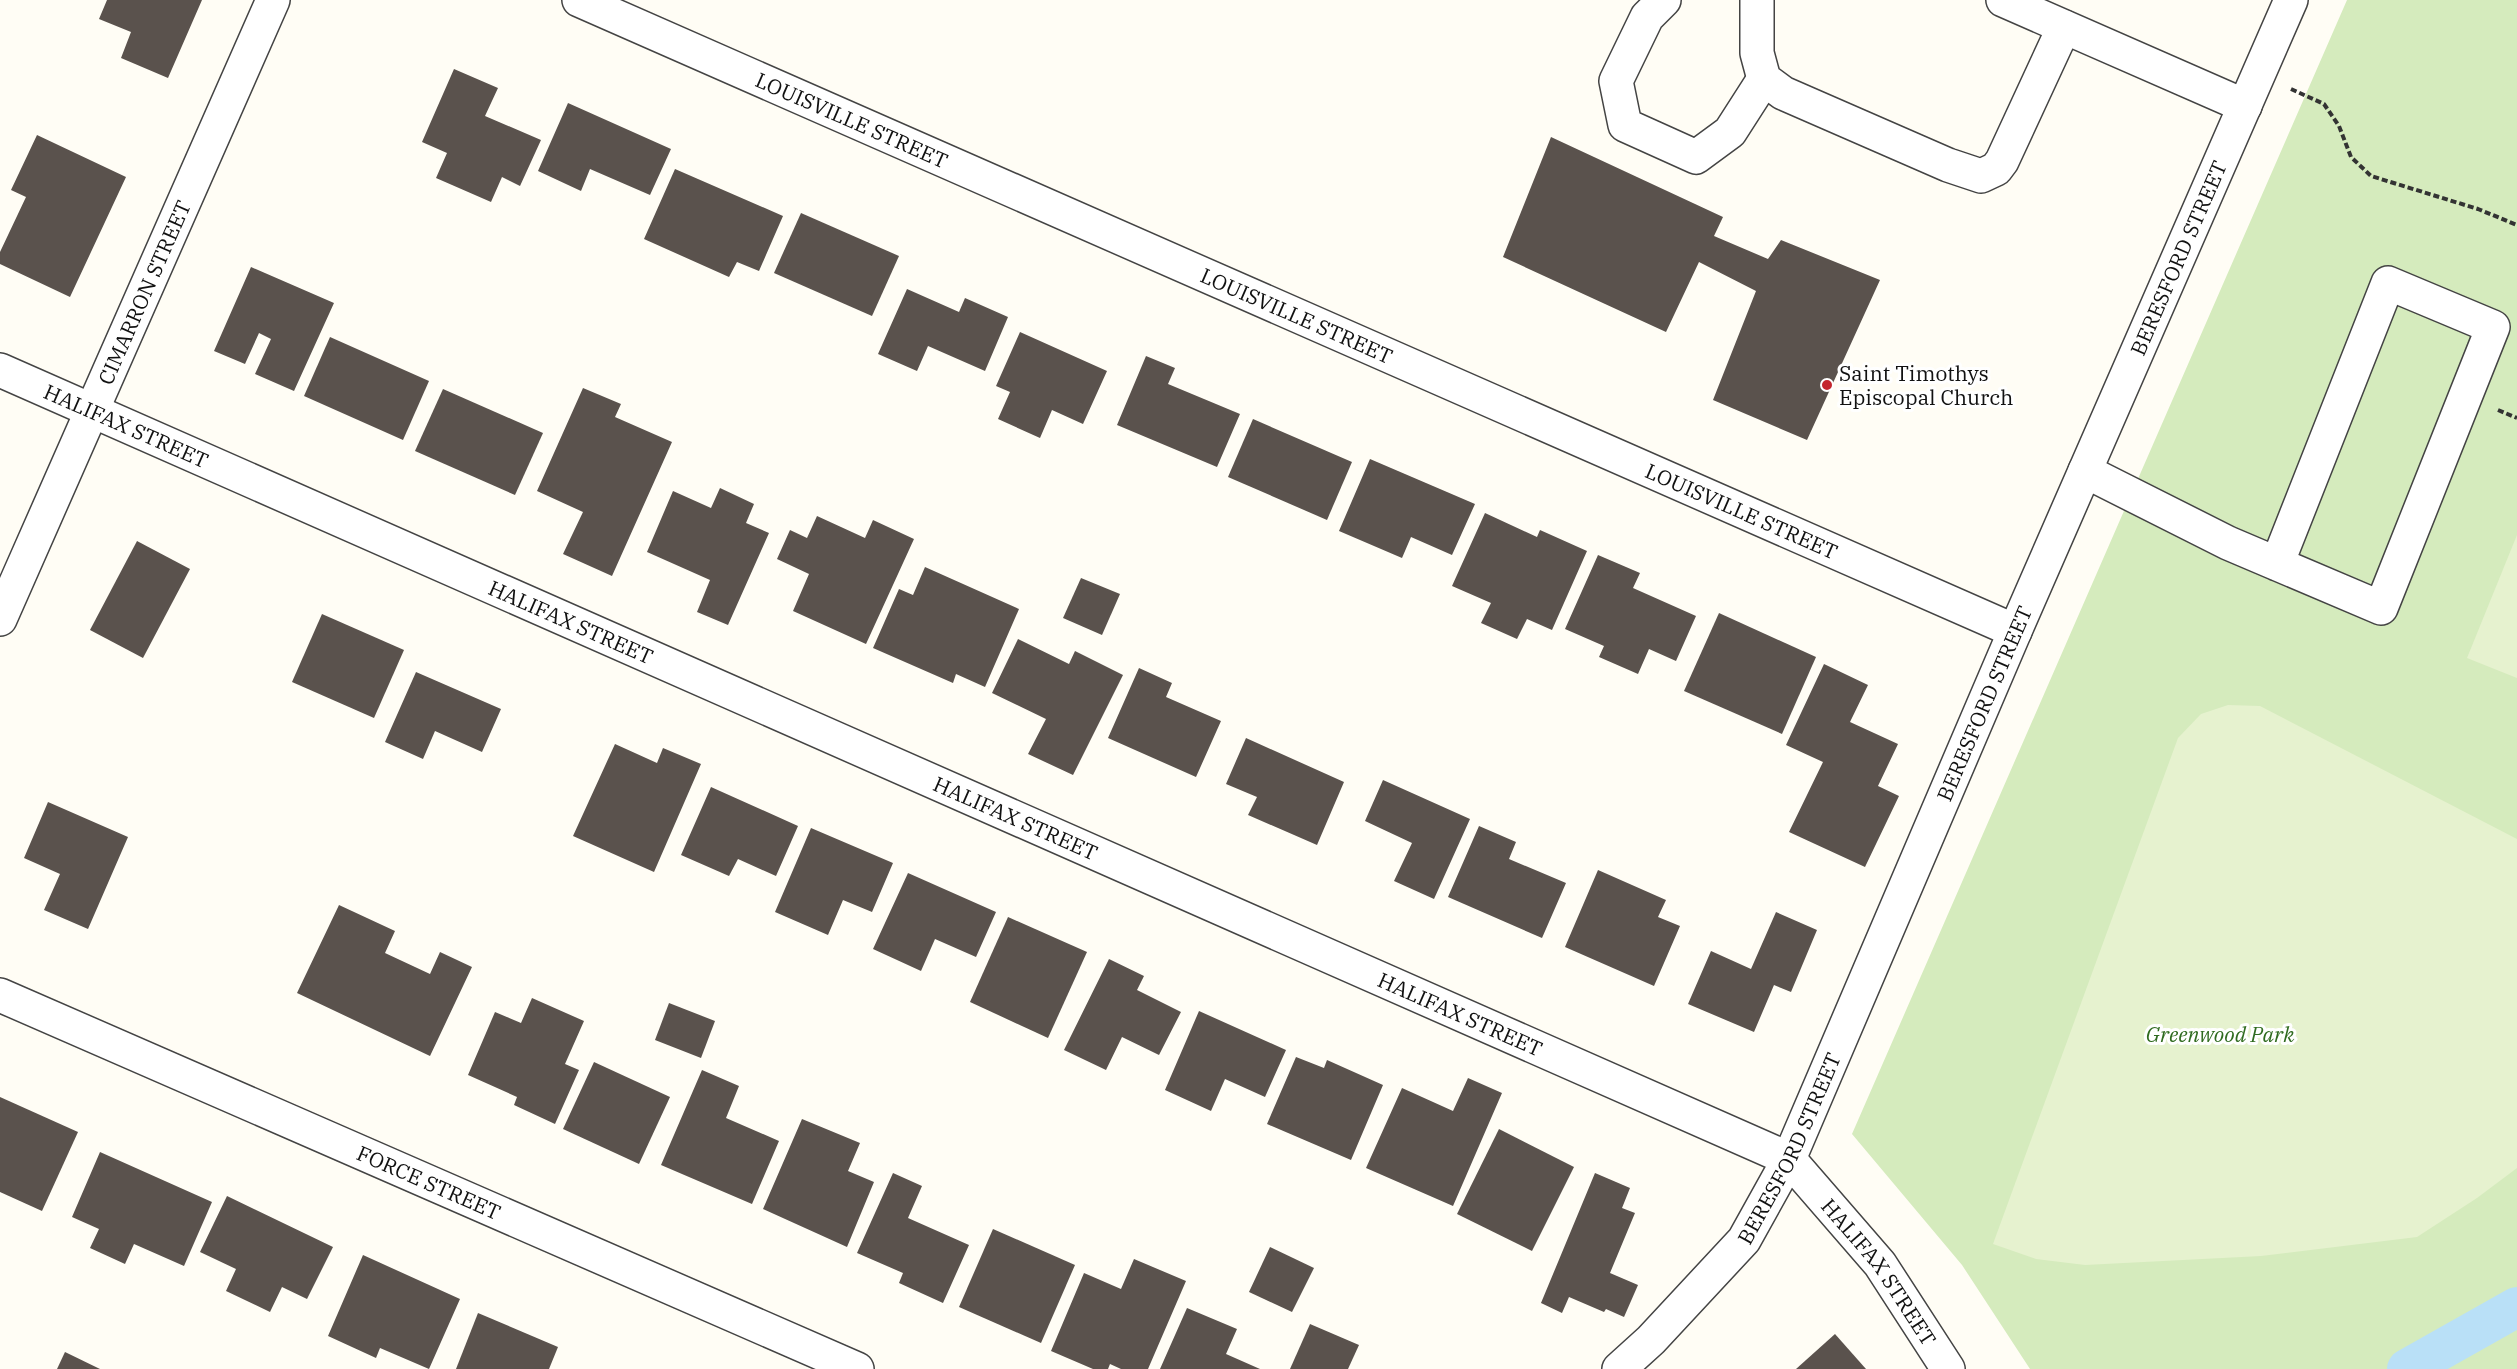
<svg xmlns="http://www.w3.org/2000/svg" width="2517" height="1369" viewBox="0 0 2517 1369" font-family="'IBM Plex Serif',serif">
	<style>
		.green { fill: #d5ebbd }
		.pitch { fill: #e6f2cf }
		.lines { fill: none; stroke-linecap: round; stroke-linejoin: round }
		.canal { stroke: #b9e0f7; stroke-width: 40 }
		.building { fill: #5a524d }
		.minor-casing { stroke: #444; stroke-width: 36 }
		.path { stroke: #333; stroke-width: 4; stroke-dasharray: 6 3; stroke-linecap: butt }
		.minor { stroke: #fff; stroke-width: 33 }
		.poi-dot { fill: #c4262e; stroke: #fff; stroke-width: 2 }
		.labels { text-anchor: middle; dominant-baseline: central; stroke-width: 6; stroke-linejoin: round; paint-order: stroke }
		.street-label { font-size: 21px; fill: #111; stroke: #fff }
		.poi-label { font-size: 21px; fill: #111; stroke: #fff; text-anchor: start }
		.park-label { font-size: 21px; font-style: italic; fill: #2f6b1f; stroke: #fff }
	</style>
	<rect width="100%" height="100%" fill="#fffdf5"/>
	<path class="green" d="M2347,0H2517V1369H2030L1962,1265L1852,1134Z"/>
	<g class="pitch">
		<path d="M2517,535V678L2467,658Z"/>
		<path d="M2228,705L2260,706L2517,839V1168L2477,1198L2417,1237L2261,1256L2085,1265L2036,1259L1993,1244L2178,738L2201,714Z"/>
	</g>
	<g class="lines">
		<path class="canal" d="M2407,1369L2517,1307"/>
	</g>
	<g class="building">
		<path d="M107,0H202L168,78L121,58L131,32L99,19Z"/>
		<path d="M454,69L498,88L485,116L541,140L520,186L502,177L491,202L436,178L447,153L422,142Z"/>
		<path d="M568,103L671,149L650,195L590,169L581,191L538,171Z"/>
		<path d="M37,135L126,177L70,297L0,264V252L26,197L11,190Z"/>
		<path d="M1551,137L1723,217L1714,236L1768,259L1781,240L1880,280L1807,440L1713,400L1756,291L1699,262L1666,332L1503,257Z"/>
		<path d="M675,169L783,216L759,271L737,262L729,277L644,239Z"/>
		<path d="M801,213L899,256L872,316L774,273Z"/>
		<path d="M251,267L334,303L294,391L255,374L271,339L259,333L245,364L214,351Z"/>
		<path d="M907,289L959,312L965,298L1008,317L985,371L928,346L917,371L878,354Z"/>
		<path d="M1020,332L1107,371L1083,424L1052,410L1040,438L998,419L1010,392L996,386Z"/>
		<path d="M330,337L429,381L403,440L304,396Z"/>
		<path d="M1146,356L1175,368L1168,384L1240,414L1217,467L1117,425Z"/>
		<path d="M583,388L621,404L615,417L672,442L612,576L563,554L583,512L537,491Z"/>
		<path d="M443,389L543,433L515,495L415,451Z"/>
		<path d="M1253,419L1352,462L1327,520L1228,477Z"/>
		<path d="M1370,459L1475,504L1452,555L1411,537L1402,558L1339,531Z"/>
		<path d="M720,488L754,504L746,523L769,533L728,625L697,612L710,580L647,552L673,491L711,508Z"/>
		<path d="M1485,513L1537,537L1540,530L1587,551L1552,630L1527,619L1517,639L1481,623L1491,603L1452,586Z"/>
		<path d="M817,516L865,538L873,520L914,539L866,644L793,611L809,574L777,559L790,530L807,538Z"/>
		<path d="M137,541L190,569L143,658L90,630Z"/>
		<path d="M1598,555L1640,573L1633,588L1696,616L1676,661L1649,649L1638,674L1599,657L1604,646L1565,629Z"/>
		<path d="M925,567L1019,609L985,687L956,674L953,683L873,648L899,589L913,595Z"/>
		<path d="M1081,578L1120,594L1102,635L1063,618Z"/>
		<path d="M1719,613L1816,657L1782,734L1684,691Z"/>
		<path d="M322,614L404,650L374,718L292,682Z"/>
		<path d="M1018,639L1069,664L1075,651L1123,675L1073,775L1028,754L1046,719L992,693Z"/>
		<path d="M1824,664L1868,685L1850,722L1898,744L1878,786L1899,796L1865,867L1789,832L1823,762L1786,745Z"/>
		<path d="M1139,668L1172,683L1166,697L1221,721L1196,777L1108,738Z"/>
		<path d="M416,672L501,709L482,752L435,731L423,759L385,742Z"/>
		<path d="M1246,738L1344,782L1317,845L1248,815L1257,797L1226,784Z"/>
		<path d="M615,744L657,763L663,748L701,764L654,872L573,836Z"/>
		<path d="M1383,780L1470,819L1434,899L1394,881L1412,843L1365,821Z"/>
		<path d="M711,787L798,826L776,876L738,859L729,876L681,855Z"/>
		<path d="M48,802L128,837L88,929L44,910L60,874L24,858Z"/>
		<path d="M1479,826L1516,842L1509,859L1566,883L1542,938L1448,897Z"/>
		<path d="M811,828L893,863L872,912L843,900L828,935L775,912Z"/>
		<path d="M1598,870L1666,900L1658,917L1680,926L1654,986L1565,947Z"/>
		<path d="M908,873L996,912L976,957L935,939L921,971L873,949Z"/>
		<path d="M339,905L395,931L385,953L430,974L440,952L472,967L430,1056L297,993Z"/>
		<path d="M1776,912L1817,930L1791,992L1774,985L1754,1032L1688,1004L1711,951L1751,969Z"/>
		<path d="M1008,917L1087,952L1048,1038L970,1002Z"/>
		<path d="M1109,959L1144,976L1137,990L1181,1012L1159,1055L1122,1037L1106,1070L1064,1050Z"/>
		<path d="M532,998L584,1021L565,1064L579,1070L555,1124L514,1105L517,1097L468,1075L495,1012L521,1023Z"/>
		<path d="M669,1003L715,1021L701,1058L655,1040Z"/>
		<path d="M1199,1011L1286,1050L1265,1097L1225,1079L1211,1111L1165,1090Z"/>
		<path d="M1296,1057L1324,1068L1327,1060L1383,1085L1351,1160L1267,1124Z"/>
		<path d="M594,1062L670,1097L639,1164L563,1129Z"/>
		<path d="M702,1070L739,1086L726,1118L779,1141L752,1204L661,1165Z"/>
		<path d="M1468,1078L1502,1093L1453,1206L1366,1168L1402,1088L1453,1111Z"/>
		<path d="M0,1097L78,1132L42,1211L0,1192Z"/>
		<path d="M802,1119L860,1143L848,1171L874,1182L847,1247L763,1209Z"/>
		<path d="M1499,1129L1574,1167L1532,1251L1457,1214Z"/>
		<path d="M100,1152L212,1202L184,1266L134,1244L125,1264L90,1248L99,1229L72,1217Z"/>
		<path d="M893,1173L922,1186L908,1218L969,1245L943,1303L899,1283L903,1273L857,1253Z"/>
		<path d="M1595,1173L1630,1188L1622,1208L1635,1213L1610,1273L1638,1285L1624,1317L1606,1309L1604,1312L1569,1297L1562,1313L1541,1303Z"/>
		<path d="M227,1196L333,1247L307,1299L282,1287L270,1312L226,1291L236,1269L200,1252Z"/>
		<path d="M993,1229L1075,1265L1041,1343L959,1307Z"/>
		<path d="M1270,1247L1314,1268L1292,1312L1249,1292Z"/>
		<path d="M363,1255L460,1299L429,1369L380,1348L376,1358L328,1336Z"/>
		<path d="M1134,1259L1186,1281L1148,1369H1121L1110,1364L1108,1369H1093L1051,1351L1084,1273L1121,1289Z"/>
		<path d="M1187,1308L1237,1329L1226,1354L1260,1369H1160Z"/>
		<path d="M478,1313L558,1347L549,1369H456Z"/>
		<path d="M1310,1324L1359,1345L1348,1369H1290Z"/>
		<path d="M1835,1334L1866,1369H1796Z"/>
		<path d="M65,1352L100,1369H57Z"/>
	</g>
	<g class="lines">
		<g class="minor-casing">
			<g id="minor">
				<path id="s1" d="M579,0L2015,631"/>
				<path d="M1664,0L1647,17L1616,81L1625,125L1696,157L1730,132L1764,79"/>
				<path d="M1757,0V53L1764,79L1783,93L1948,165L1981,176L1996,169L2002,161L2064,27"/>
				<path d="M2003,0L2245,106"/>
				<path id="s2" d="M0,370L1789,1159L1880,1264L1948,1369"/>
				<path d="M2085,471L2228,543L2381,608L2493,327L2388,283L2277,564"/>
				<path id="s3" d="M0,619L273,0"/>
				<path id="s4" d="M0,995L857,1369"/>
				<path id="s5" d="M1619,1369L1651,1340L1744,1240L1789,1159L2015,631L2291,0"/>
			</g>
		</g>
		<g class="path">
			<path d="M2291,89L2324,104L2339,126L2351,157L2371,176L2478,209L2517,225"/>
			<path d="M2498,410L2517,418"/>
		</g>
		<use href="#minor" class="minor"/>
	</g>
	<circle class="poi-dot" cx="1827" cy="385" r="6"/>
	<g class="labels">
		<g class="street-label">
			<text stroke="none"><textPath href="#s1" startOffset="298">LOUISVILLE STREET</textPath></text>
			<text stroke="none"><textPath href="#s5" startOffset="1254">BERESFORD STREET</textPath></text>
			<text stroke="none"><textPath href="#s3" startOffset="357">CIMARRON STREET</textPath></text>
			<text stroke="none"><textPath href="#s1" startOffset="784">LOUISVILLE STREET</textPath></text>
			<text stroke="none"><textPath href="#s2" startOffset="138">HALIFAX STREET</textPath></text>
			<text stroke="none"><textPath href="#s1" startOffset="1270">LOUISVILLE STREET</textPath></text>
			<text stroke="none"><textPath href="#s2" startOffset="624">HALIFAX STREET</textPath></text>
			<text stroke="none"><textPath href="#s5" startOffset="768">BERESFORD STREET</textPath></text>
			<text stroke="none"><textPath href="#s2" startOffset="1110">HALIFAX STREET</textPath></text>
			<text stroke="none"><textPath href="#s2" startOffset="1596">HALIFAX STREET</textPath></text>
			<text stroke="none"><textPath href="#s5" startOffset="282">BERESFORD STREET</textPath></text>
			<text stroke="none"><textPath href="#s4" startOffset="468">FORCE STREET</textPath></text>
			<text stroke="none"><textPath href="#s2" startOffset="2100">HALIFAX STREET</textPath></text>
		</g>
		<g class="poi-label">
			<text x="1839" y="373">Saint Timothys<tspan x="1839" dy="24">Episcopal Church</tspan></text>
		</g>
		<g class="park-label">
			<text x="2220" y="1034">Greenwood Park</text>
		</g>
	</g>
</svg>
